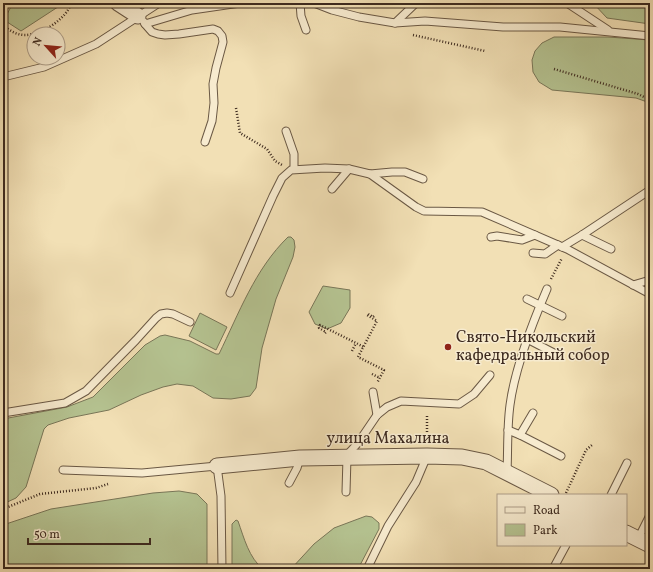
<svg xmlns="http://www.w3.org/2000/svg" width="653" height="572" viewBox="0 0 653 572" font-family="Vollkorn,serif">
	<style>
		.green { fill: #b5c391; stroke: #797658 }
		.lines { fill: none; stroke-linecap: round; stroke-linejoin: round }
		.service-casing { stroke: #6a5844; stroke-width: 9 }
		.minor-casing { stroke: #6a5844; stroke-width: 17 }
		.path { stroke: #3d2a1f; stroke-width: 2.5; stroke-dasharray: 1 2; stroke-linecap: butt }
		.service { stroke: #f7ebcf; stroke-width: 7 }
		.minor { stroke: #f7ebcf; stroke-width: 15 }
		.poi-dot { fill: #8f2418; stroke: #f7ebcf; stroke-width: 1.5 }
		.labels { text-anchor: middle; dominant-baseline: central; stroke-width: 3; stroke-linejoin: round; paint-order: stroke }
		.poi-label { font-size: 16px; fill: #3d2a1f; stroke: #f7ebcf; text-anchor: start }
		.street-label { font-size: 16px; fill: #3d2a1f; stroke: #f7ebcf }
	</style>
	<rect width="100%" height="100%" fill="#f2e0b5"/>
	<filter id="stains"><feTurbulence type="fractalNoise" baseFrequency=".005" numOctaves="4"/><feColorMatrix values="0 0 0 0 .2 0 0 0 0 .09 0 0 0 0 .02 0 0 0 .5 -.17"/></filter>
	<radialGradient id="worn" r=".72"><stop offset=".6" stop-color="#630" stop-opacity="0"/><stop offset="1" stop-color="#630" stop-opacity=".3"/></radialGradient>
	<g class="green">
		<path d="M13,3H64L21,31L4,20Z"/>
		<path d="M593,3H650V24L607,18Z"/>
		<path d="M554,37H608L650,40V103L636,98L552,90L539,82L533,72L532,60L535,51L542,43Z"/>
		<path d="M288,237H291L294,240L295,247L293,257L276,299L262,348L256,388L250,396L231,399L213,398L193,386L177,384L163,387L141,395L109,410L69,418L48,425L44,429L26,487L16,498L3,504V419L67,407L93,397L145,345L160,336L165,335L190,341L216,354H219C239,313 255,269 288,237Z"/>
		<path d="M323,286L350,290V308L341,323L327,329L315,324L309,312Z"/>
		<path d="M200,313L227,327L216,350L189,336Z"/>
		<path d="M179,491L197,494L207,504V569H3V525L51,509L153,493Z"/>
		<path d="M366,516L372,517L379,523V529L358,569H291L314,544L334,528Z"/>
		<path d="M236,520L238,521C244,538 249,558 263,569H232V524Z"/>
	</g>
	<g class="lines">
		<g class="service-casing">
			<g id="service">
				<path d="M300,3L301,16L306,30"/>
				<path d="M314,3L332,10L359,17L395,23L425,21L503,27H560L650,36"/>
				<path d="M567,3L608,30"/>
				<path d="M144,22L145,24L192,10L240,3"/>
				<path d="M395,23L416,3"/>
				<path d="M145,24L152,32L158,34L165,35L179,34L213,29L218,31L222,36L223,42L216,68L213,84L214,103L212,121L205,142"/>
				<path d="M3,77L44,67L96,44L159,3"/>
				<path d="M286,131L294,154V169"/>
				<path d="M370,174L392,172H405L423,179"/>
				<path d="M332,189L349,169"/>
				<path d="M582,235L611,249"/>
				<path d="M491,237L497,236L522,240L535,235"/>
				<path d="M562,247L582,235L650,190"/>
				<path d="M533,253L545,254L558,245"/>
				<path d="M633,285L650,280"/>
				<path d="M230,293L273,196L282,178L291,170L325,168L349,169L370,174L416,207L424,211L482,212L567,249L650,294"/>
				<path d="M527,299L562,316"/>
				<path d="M527,339L556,354"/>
				<path d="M373,392L377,415"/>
				<path d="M3,413L65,403L86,391L136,340L156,318L161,314L167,313L173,314L190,322"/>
				<path d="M508,430L520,435L561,456"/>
				<path d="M520,435L533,413"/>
				<path d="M346,456L358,443L377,415L387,407L401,401L459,404L474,394L490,375"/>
				<path d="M63,470L142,473L217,466L221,496L222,569"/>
				<path d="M507,472C508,450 507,427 510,405C515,367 532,324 547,289"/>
				<path d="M289,483L297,468L300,458"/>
				<path d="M346,492L347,457"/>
				<path d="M611,495L627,463"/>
				<path d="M638,539L650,515"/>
				<path d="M367,569L388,526L416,482L427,456"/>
				<path d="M553,569L566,545"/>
			</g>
		</g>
		<g class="minor-casing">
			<g id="minor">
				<path d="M118,3L138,16"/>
				<path d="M217,466L300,458L427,456L462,457L486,462L551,495"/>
				<path d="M626,533L650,545"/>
			</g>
		</g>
		<g class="path">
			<path d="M3,25C9,30 16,35 25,35C41,35 67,19 71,3"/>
			<path d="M413,35L485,51"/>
			<path d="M554,69L638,94L650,100"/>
			<path d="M236,108L240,133L267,149L275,161L282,165"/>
			<path d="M551,279L562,258"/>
			<path d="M374,316L373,317L368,314L367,315L377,321L358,357L384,370L377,383"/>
			<path d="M325,333L326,332L319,328L320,325L364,347"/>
			<path d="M352,351L356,343"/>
			<path d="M372,374L380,378"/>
			<path d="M427,441V414"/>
			<path d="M566,493L586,450L592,445"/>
			<path d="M3,509L40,494L96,488L108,484"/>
		</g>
		<use href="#service" class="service"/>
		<use href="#minor" class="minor"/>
	</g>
	<circle class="poi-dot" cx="448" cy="347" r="4"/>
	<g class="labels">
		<g class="poi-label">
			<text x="456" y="338">Свято-Никольский<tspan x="456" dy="18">кафедральный собор</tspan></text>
		</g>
		<g class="street-label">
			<text x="388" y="439">улица Махалина</text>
		</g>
	</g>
	<rect width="653" height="572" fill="none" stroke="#f2e0b5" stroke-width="16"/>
	<rect x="4" y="4" width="645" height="564" fill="none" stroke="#3d2a1f" stroke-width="2"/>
	<rect x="8" y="8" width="637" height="556" fill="none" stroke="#3d2a1f"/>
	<rect x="497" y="494" width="130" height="52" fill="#f7ebcf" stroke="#ad9e89"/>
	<rect x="505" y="507" width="20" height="6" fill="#f7ebcf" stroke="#ad9e89"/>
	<text x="533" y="514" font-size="12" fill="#3d2a1f">Road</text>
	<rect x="505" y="524" width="20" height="12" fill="#b5c391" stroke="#ad9e89"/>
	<text x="533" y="534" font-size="12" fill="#3d2a1f">Park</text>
	<g transform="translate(46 46) rotate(297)"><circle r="19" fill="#f7ebcf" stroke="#ad9e89"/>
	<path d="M0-3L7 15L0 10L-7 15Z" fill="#8f2418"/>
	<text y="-6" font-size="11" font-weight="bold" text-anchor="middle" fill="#3d2a1f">N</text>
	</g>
	<path d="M28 538v6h122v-6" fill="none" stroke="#3d2a1f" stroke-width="2"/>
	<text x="34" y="538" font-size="12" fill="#3d2a1f" stroke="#f7ebcf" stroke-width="3" paint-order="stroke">50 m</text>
	<rect width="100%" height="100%" filter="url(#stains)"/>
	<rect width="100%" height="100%" fill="url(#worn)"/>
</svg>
